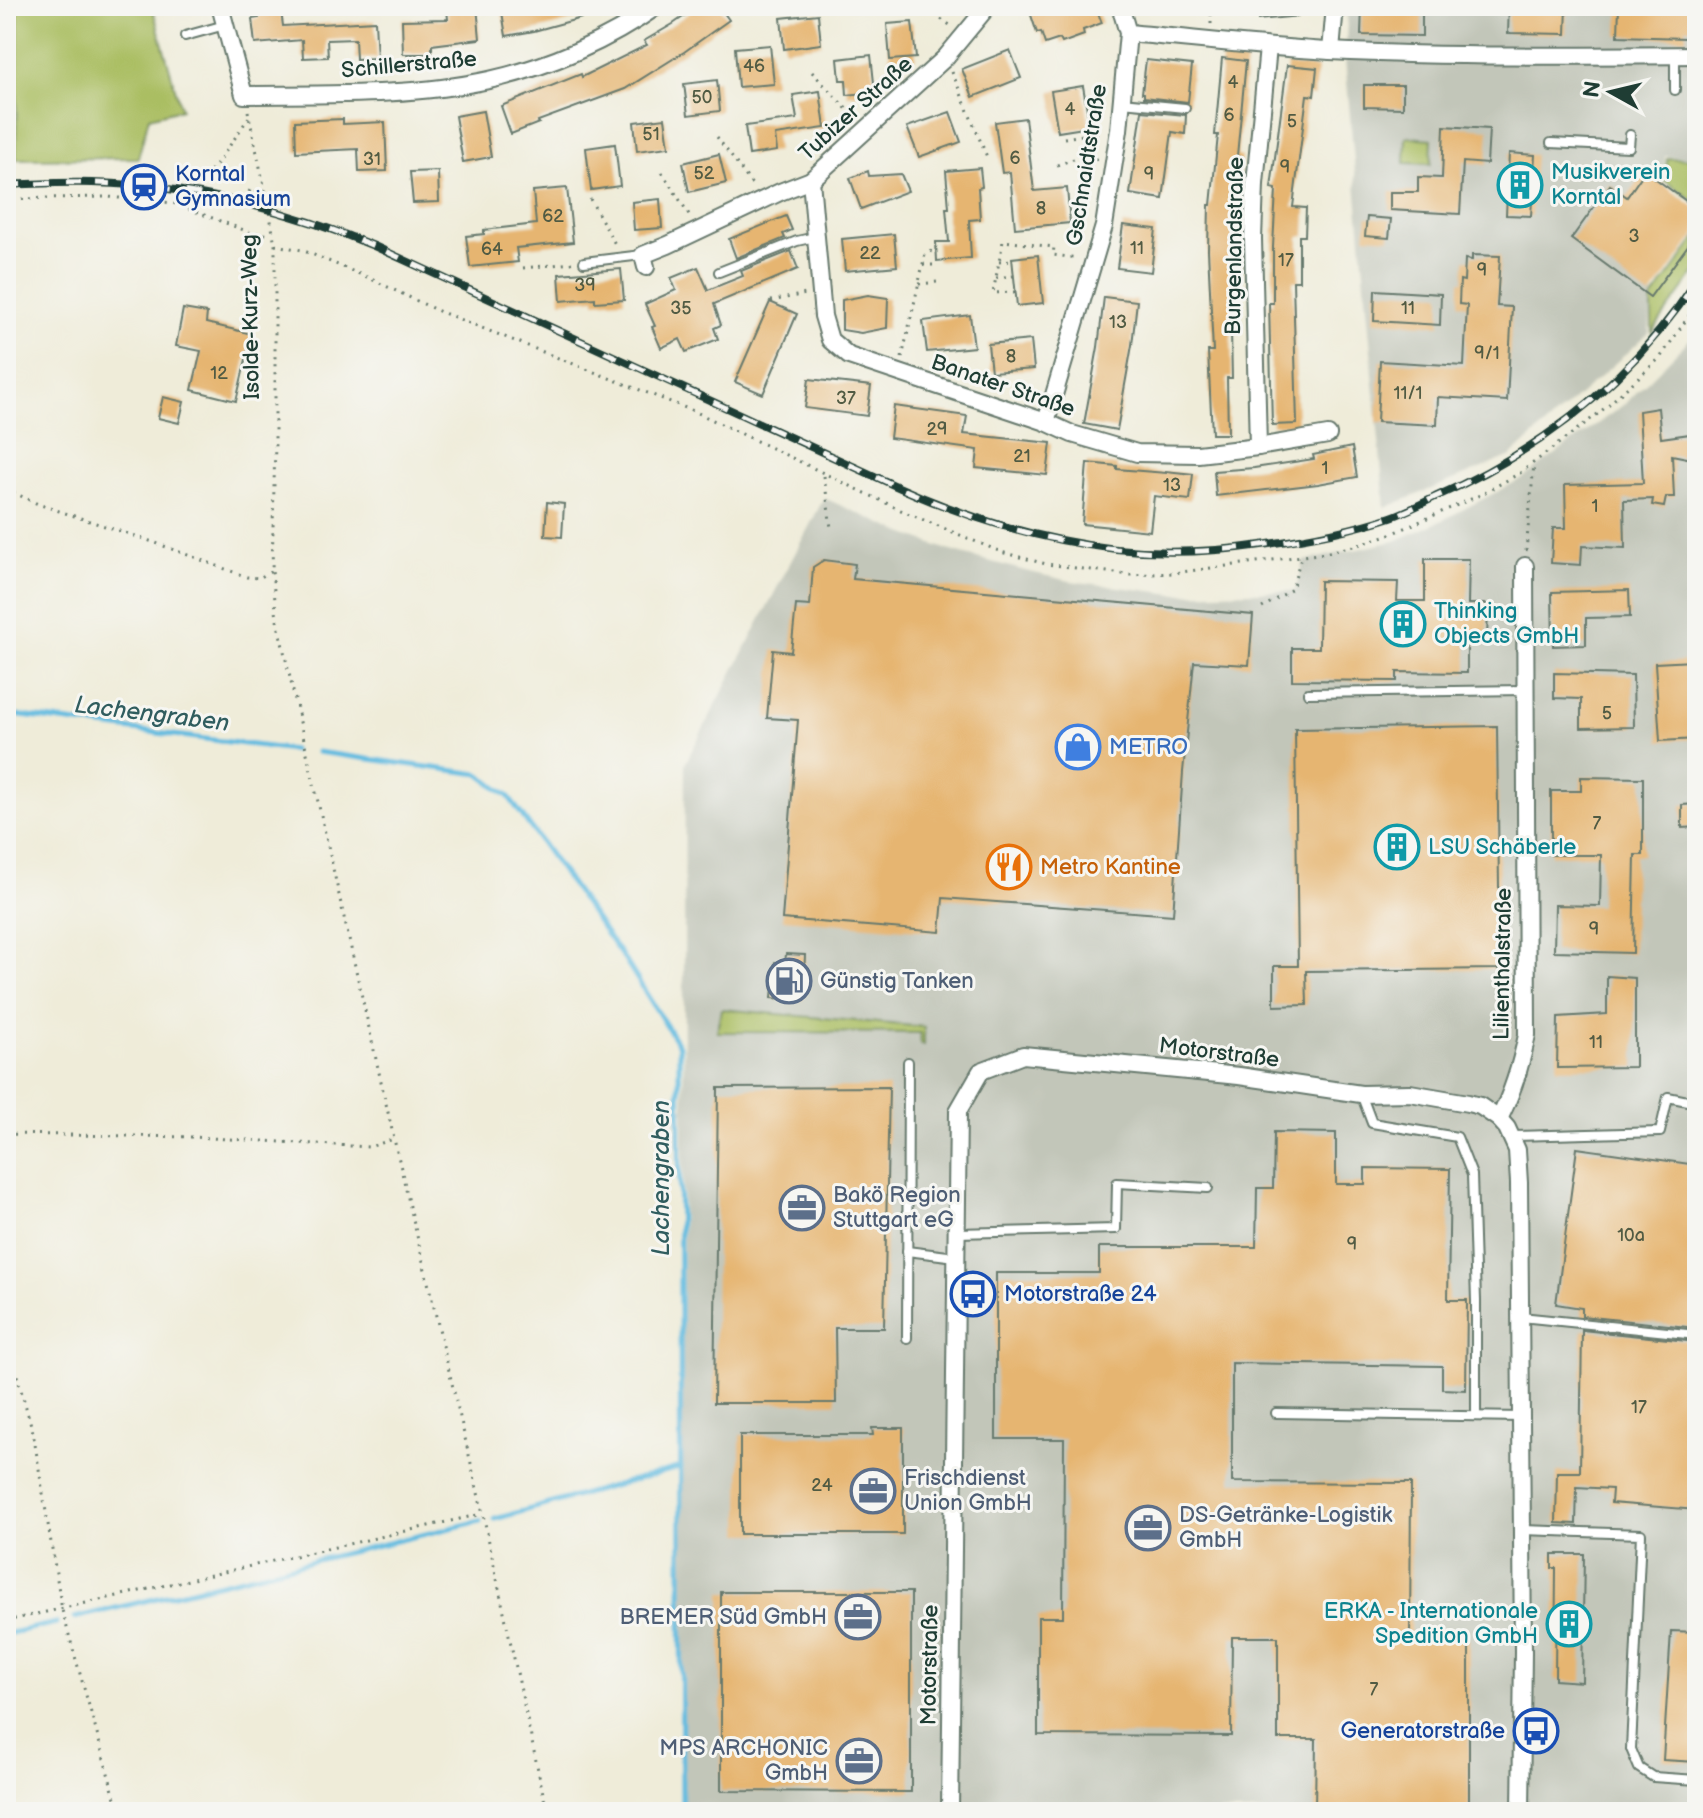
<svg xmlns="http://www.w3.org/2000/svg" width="1703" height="1818" viewBox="0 0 1703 1818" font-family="'Balsamiq Sans',sans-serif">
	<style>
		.industrial { fill: #c2c6b9 }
		.green { fill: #aabe62; stroke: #647e4b; stroke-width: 2 }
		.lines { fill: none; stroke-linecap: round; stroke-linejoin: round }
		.stream { stroke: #63bce0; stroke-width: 5 }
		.building { fill: #e6b571 }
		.lane-casing { stroke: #687a6e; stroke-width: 12 }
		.street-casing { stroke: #687a6e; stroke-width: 20 }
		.path { stroke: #687a6e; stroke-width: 3; stroke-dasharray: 2 6; stroke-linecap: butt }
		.lane { stroke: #fff; stroke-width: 8 }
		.street { stroke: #fff; stroke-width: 16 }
		.rail-casing { stroke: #1f3d34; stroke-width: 8 }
		.rail { stroke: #f6f6f2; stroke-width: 5; stroke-dasharray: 15; stroke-linecap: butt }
		.labels { text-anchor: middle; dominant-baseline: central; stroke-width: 6; stroke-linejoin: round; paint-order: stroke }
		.number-label { font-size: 18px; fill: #515b43 }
		.street-label { font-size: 22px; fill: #1f3d34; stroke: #f6f6f2 }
		.culture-label { font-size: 22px; fill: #0d838f; stroke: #f6f6f2; text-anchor: start }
		.transit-label { font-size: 22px; fill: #164399; stroke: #f6f6f2; text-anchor: start }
		.shop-label { font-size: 22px; fill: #366cbe; stroke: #f6f6f2; text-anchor: start }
		.food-label { font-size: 22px; fill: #c56008; stroke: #f6f6f2; text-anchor: start }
		.service-label { font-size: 22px; fill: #4e5e75; stroke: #f6f6f2; text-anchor: start }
		.water-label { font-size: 24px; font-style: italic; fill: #305d5f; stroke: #f6f6f2 }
	</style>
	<rect width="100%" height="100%" fill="#f6f6f2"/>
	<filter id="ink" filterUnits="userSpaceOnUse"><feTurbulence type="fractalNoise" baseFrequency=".0125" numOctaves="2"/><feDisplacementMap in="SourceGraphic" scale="16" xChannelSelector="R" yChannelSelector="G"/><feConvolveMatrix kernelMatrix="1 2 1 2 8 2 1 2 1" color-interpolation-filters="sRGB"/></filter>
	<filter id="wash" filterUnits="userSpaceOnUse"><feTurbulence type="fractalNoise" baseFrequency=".006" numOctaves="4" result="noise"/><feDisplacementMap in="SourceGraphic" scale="32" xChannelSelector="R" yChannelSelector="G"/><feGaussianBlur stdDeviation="1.8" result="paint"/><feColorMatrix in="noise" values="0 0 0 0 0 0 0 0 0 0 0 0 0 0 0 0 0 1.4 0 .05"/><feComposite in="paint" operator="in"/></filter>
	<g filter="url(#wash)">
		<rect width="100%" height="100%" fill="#efecd9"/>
		<g class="industrial">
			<path d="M1348,6H1697V158L1665,156L1649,333L1511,456L1385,508L1345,59Z"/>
			<path d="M1697,332V1812H680L685,764L824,498L900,532L951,551L1025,571L1070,581L1174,594L1295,591L1304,561L1395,541L1443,520L1523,478L1626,403Z"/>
		</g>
		<g class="green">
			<path d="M18,6H152L181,109L149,117L138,158L16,159Z"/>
			<path d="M1406,137L1432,139L1431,164L1405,163Z"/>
			<path d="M1667,158L1697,159V203L1665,181Z"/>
			<path d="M1697,237V270L1652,332V299Z"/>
			<path d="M721,1009L924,1027V1045H921L920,1033L717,1032Z"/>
		</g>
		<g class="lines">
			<g class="stream">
				<path d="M6,714L293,750"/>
				<path d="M317,752L479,774L509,797L629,966L679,1046L682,1812"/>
				<path d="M495,1519L681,1467"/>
				<path d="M74,1618L480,1521"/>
				<path d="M6,1634L56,1623"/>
			</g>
		</g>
		<g id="blocks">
			<g class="building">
				<path d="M477,6L480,39L432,45V54H403L402,20L448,19L447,10Z"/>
				<path d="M501,6H582L585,17L534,31L506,36Z"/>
				<path d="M699,6H719L729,20L684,52L625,89L538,121L539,123L511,134L501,106L581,74L582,77L647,45L644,41L673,24Z"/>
				<path d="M1047,6H1095L1102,23L1083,30L1084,35L1062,43L1060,39L1045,44L1041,32L1037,33L1030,12Z"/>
				<path d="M1257,6H1299V16L1258,20Z"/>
				<path d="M1362,6H1422V36L1361,35Z"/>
				<path d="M1509,6H1567L1566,34L1508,33Z"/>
				<path d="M1619,6H1697V28H1686V38L1618,36Z"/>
				<path d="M281,11L283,26L375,21L377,58L356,59L355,39L327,40L328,57L303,58L302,40L255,44L252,19L259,18V14Z"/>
				<path d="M818,14L821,44L784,49L781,18Z"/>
				<path d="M912,22L916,58L890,60L887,24Z"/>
				<path d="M770,45L774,84L738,87L735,48Z"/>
				<path d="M1010,50L1021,78L973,97L962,69Z"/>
				<path d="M871,55L875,92L847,95L846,80H840L838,59Z"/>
				<path d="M1222,58L1246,61L1237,156L1241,157L1237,185H1235L1232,255L1237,330H1231L1232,378H1227L1228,434H1212L1208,351H1213L1208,250L1209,205H1211L1218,135H1215Z"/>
				<path d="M1146,60L1192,65L1188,102L1144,97V93H1142Z"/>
				<path d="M1287,65L1317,68L1314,96L1307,95L1293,207L1306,208L1305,236H1299V281H1293L1297,424L1272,425L1269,303H1273V247L1276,189L1271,188Z"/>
				<path d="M717,80L720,111L688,115L684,84Z"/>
				<path d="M1364,85H1403V108L1364,107Z"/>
				<path d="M1083,86L1090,127L1058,132L1051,91Z"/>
				<path d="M820,91L825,128L775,135L777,151L749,155L745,126L797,119L793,95Z"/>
				<path d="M483,111L491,157L463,162L455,116Z"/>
				<path d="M1142,111L1186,115L1185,134L1172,132L1163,199L1130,194Z"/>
				<path d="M950,112L961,142L919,157L907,127Z"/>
				<path d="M665,118L669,147L637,151L634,122Z"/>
				<path d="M1025,118L1034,191L1067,188L1070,223L1015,228L1010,172L1002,173L995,122Z"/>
				<path d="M343,119V124L385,122L387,171L359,172L358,149L296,152L295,121Z"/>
				<path d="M1444,126L1489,129L1487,164L1463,162L1460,214L1390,210V192H1418V177L1442,178Z"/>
				<path d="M615,144L620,186L591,190L586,148Z"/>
				<path d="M1509,153L1535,155L1531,216L1506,215Z"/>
				<path d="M719,154L726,183L689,192L683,163Z"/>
				<path d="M980,168L982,187L978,188L980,219L969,220L971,258L937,261L936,242H949L946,208H949L946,171Z"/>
				<path d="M438,171L439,202L413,203L410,172Z"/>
				<path d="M868,171L869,176L901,174L908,191L861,209L850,178Z"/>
				<path d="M1645,171L1697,209V233L1650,297L1571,239L1610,185L1627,197Z"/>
				<path d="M567,188L573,242L516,248L518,262L470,267L466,236L484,234V230L536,224L533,191Z"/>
				<path d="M660,199L662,228L634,230L632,202Z"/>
				<path d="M786,216L792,230L783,234L785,238L736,258L729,239Z"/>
				<path d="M1367,217L1391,219L1389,238L1365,236Z"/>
				<path d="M1123,225L1156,229L1151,272L1117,268Z"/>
				<path d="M894,234L897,266L845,271L842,239Z"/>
				<path d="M791,251L798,269L714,304L721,325L714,328L718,339L686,352L680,339L661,348L652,327L655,326L645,304L676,290L671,278L698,267L708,290L743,276L741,271Z"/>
				<path d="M1038,255L1043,303L1017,306L1012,258Z"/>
				<path d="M1472,255L1500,256L1497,306L1512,307L1507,401L1438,397L1437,425L1377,422L1380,361L1464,366L1467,305L1459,304L1460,280L1464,281L1465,259L1472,260Z"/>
				<path d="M621,269L624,300L595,302V298L561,301L559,274Z"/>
				<path d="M1375,290L1441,294L1440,325L1374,321Z"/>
				<path d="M868,295L888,298L887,328L861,333L842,330V300Z"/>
				<path d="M1104,297L1137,301L1132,345L1117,430L1084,424L1098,347Z"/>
				<path d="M770,302L797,314L763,394L735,382Z"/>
				<path d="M183,309L207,313L206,323L252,334L236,401L192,390L201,351L176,346Z"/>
				<path d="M970,315L974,347L927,352L923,321Z"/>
				<path d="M1031,340L1034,369L991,372L988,344Z"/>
				<path d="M809,379L871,386L867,416L805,408Z"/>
				<path d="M163,397L184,402L179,423L158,418Z"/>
				<path d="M894,406L967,416L964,434L1051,443L1047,475L976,468L978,450L890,438Z"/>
				<path d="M1658,408L1661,438L1697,433V460L1672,455L1674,497H1666L1664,507L1652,505L1653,499L1624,500L1625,548L1582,546L1581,565L1551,563L1553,528H1566L1565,485L1643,483L1639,411Z"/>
				<path d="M1352,447L1357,477L1318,484L1216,496L1214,471L1254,468L1314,459L1313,455Z"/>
				<path d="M1087,463L1117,466V469L1166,473V471L1193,474L1190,500L1154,496L1150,531L1082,524Z"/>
				<path d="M547,502L564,504L562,537L545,536Z"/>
				<path d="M1425,559H1469L1468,604H1488L1487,644L1467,643V673L1397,672V681L1292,680V648H1319L1320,581L1398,582L1397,601H1425Z"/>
				<path d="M824,560L855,564L853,579L1253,615L1249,665L1194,662L1183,772L1173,915L943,898L940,932L782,919L798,720L767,718L773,650L791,652L796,605L810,606L813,567Z"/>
				<path d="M1629,590L1630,617L1586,618V645L1553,646L1552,592Z"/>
				<path d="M1693,661L1697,739L1660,741L1655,663Z"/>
				<path d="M1554,673L1633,675L1634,727L1581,728V699L1554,698Z"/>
				<path d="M1497,726L1500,969L1306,971L1307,1005L1274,1006V966H1298L1295,729Z"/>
				<path d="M1581,777L1643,778V855H1635L1633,953L1554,951L1555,905L1600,906L1601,855H1551V791H1581Z"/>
				<path d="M1697,804V827L1682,828V805Z"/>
				<path d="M786,954L805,955L803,1000L772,998L775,962L785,963Z"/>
				<path d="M1607,976L1635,978V1067L1557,1068L1558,1017L1607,1014Z"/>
				<path d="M889,1087L884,1328H835L836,1403H714L718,1088Z"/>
				<path d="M1274,1132L1336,1133V1184H1365V1168L1450,1169L1448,1300H1467L1466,1390L1442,1389V1366L1232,1363V1482L1411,1483L1410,1639H1469V1811L1315,1810L1316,1739H1278V1637H1232L1231,1736L1038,1735V1617H1063L1064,1439H996V1273H1099V1247H1256L1257,1188H1273Z"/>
				<path d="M1577,1148L1697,1165V1328L1582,1316V1308L1556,1304Z"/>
				<path d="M1582,1330L1697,1342V1510L1611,1503L1612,1489L1577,1487L1576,1524L1556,1523L1557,1472H1580Z"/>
				<path d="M872,1428H903V1534H740V1435H873Z"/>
				<path d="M1552,1554H1584L1582,1682L1555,1680L1556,1568H1552Z"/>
				<path d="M721,1592H911V1792L721,1791Z"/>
				<path d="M1671,1631L1697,1632V1762L1663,1760Z"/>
			</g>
		</g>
	</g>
	<g filter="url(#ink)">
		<use href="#blocks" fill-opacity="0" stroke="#687a6e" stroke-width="2"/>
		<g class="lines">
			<g class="lane-casing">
				<g id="lane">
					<path d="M185,36L225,25"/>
					<path d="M1675,90V56"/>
					<path d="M1122,102L1185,108"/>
					<path d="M1551,143L1629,147L1630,135"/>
					<path d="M584,262L642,255"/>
					<path d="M719,272L797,241L815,237"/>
					<path d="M1308,693L1525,690"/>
					<path d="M1361,1094L1372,1123L1457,1137L1472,1175L1476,1301V1416"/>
					<path d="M1512,1136L1660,1132L1668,1097L1697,1103"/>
					<path d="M957,1233L1116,1229L1117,1183L1208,1188"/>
					<path d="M907,1251L956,1257"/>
					<path d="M1521,1317L1697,1335"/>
					<path d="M907,1338L908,1062"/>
					<path d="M1276,1413L1522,1417"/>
					<path d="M1522,1530L1641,1534L1631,1749L1639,1768L1653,1777L1697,1780"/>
				</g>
			</g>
			<g class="street-casing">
				<g id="street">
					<path d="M220,6L244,95C325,94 411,97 489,80C548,67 608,41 657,6"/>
					<path d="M1128,33C1195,39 1262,47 1330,51C1452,57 1574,56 1697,55"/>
					<path d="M1331,51L1335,6"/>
					<path d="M811,180L823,316L830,340L849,356L1046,422L1072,434L1137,453L1198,454L1258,447L1328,435"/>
					<path d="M646,267L643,255L668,245L780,192L811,180L945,58L988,6"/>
					<path d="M1046,422L1104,226L1119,130L1128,33L1120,6"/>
					<path d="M1258,447L1253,239L1255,184L1268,47"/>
					<path d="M1499,1119C1513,1092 1521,1065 1527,1035L1525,566"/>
					<path d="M950,1812L958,1111L981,1071L1023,1055L1239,1076L1361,1094L1410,1093L1468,1103L1480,1106L1499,1119L1507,1128L1517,1150L1519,1183L1523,1652L1521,1812"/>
				</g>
			</g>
			<g class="path">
				<path d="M921,6L950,25"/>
				<path d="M1211,6V25"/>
				<path d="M812,72L856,119"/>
				<path d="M952,72L987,157"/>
				<path d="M248,111L269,209L275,245V442L272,571L277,620L394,1139L483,1514L547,1812"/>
				<path d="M717,137L753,186"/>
				<path d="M1064,138L1103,132"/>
				<path d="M1057,165L1082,156L1098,159"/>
				<path d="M662,172L690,216"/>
				<path d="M202,184L206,175L218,163L249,117"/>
				<path d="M249,192L250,190L265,193"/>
				<path d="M590,199L615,244"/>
				<path d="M6,200L45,198L108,197L173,203L249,232L272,235"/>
				<path d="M275,245L302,250L369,278L436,310L696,412L907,513L1001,552L1046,564L1130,575L1174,573L1325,553L1361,544L1396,532L1480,495L1520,473L1599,413L1660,358L1697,304"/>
				<path d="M999,262L1012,261"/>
				<path d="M923,265H937"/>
				<path d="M523,268L572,263"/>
				<path d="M996,278L1013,276"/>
				<path d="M919,284L938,282"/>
				<path d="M1015,292L993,293L1003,241L1054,247L1053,255L1078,258"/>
				<path d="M771,301L806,294"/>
				<path d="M902,358L925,255L936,249"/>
				<path d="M824,476L831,528"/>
				<path d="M6,489L38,504L153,542L247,577L259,578L272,571"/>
				<path d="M1526,551L1534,464"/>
				<path d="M1262,608L1292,589L1301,557"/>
				<path d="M6,1134L193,1137L369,1147L394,1139"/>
				<path d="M6,1337L33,1432L62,1610L119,1812"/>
				<path d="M6,1621L482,1514"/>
			</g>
			<use href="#lane" class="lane"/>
			<use href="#street" class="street"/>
			<g class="rail-casing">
				<path id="rail" d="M6,185C35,184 64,182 92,183C189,185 285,209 374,246L896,486C967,518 1039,540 1116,549C1164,554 1214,552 1261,545C1305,539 1349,531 1391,517C1406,512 1421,504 1435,497C1543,450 1632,379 1697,280"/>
			</g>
			<use href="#rail" class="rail"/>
		</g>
	</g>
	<defs>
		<g id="building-ring" transform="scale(2.3)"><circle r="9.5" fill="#f6f6f2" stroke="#0f9aa8" stroke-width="1.5"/><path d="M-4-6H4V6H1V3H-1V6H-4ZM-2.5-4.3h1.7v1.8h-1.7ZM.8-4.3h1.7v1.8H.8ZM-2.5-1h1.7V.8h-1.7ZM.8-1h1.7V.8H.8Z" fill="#0f9aa8"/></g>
		<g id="station-ring" transform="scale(2.3)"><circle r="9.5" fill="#f6f6f2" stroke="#1a4fb4" stroke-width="1.5"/><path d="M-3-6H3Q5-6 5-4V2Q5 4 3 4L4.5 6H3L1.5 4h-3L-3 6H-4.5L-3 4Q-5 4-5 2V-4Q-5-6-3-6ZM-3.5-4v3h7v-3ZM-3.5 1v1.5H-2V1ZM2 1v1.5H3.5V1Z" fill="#1a4fb4"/></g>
		<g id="shop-ring" transform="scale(2.3)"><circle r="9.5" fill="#f6f6f2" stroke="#3f7fe0" stroke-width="1.5"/><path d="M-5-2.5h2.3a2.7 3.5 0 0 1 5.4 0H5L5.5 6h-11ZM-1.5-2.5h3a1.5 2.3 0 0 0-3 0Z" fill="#3f7fe0"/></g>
		<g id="restaurant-ring" transform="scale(2.3)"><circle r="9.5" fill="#f6f6f2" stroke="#e8710a" stroke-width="1.5"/><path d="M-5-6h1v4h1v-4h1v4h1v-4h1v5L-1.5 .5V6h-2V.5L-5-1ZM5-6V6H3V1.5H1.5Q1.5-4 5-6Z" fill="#e8710a"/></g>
		<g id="fuel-ring" transform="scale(2.3)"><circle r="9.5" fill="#f6f6f2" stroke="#5c6f8a" stroke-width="1.5"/><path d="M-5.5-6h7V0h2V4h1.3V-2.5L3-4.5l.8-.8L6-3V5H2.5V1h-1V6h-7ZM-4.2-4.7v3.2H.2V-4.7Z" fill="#5c6f8a"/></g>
		<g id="office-ring" transform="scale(2.3)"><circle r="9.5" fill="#f6f6f2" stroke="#5c6f8a" stroke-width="1.5"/><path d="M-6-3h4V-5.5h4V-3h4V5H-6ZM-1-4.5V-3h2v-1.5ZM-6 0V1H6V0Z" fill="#5c6f8a"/></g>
		<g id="bus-ring" transform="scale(2.3)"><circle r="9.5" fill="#f6f6f2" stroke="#1a4fb4" stroke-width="1.5"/><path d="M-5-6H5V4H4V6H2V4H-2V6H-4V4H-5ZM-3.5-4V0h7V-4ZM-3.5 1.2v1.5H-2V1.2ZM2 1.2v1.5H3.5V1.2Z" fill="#1a4fb4"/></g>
	</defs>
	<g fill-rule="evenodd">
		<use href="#building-ring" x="1520" y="185"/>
		<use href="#station-ring" x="144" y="187"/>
		<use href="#building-ring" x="1403" y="624"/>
		<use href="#shop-ring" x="1078" y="747"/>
		<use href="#building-ring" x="1397" y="847"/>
		<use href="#restaurant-ring" x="1009" y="867"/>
		<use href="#fuel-ring" x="789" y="981"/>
		<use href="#office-ring" x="802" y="1208"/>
		<use href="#bus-ring" x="973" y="1294"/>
		<use href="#office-ring" x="873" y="1491"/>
		<use href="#office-ring" x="1148" y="1528"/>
		<use href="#office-ring" x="858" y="1617"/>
		<use href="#building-ring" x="1569" y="1624"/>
		<use href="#bus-ring" x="1536" y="1731"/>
		<use href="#office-ring" x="859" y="1761"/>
	</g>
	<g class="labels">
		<g class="number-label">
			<text x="754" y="66">46</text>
			<text x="1233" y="82">4</text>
			<text x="702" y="97">50</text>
			<text x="1070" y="109">4</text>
			<text x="1229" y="115">6</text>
			<text x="1292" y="121">5</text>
			<text x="651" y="134">51</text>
			<text x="1015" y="158">6</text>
			<text x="372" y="159">31</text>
			<text x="1285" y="167">9</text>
			<text x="704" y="173">52</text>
			<text x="1149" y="174">9</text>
			<text x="1041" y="208">8</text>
			<text x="553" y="216">62</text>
			<text x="1634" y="236">3</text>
			<text x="1137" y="248">11</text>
			<text x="492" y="249">64</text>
			<text x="870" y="253">22</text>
			<text x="1286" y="260">17</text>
			<text x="1482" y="270">9</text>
			<text x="585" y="285">39</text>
			<text x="681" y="308">35</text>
			<text x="1408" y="308">11</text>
			<text x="1118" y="322">13</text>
			<text x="1487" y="353">9/1</text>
			<text x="1011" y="356">8</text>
			<text x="219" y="373">12</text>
			<text x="1408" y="393">11/1</text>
			<text x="846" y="398">37</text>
			<text x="937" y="429">29</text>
			<text x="1022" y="456">21</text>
			<text x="1325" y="468">1</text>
			<text x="1172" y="485">13</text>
			<text x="1595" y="506">1</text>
			<text x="1607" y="713">5</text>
			<text x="1597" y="823">7</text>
			<text x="1594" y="929">9</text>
			<text x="1596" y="1042">11</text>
			<text x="1631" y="1235">10a</text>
			<text x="1352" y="1244">9</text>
			<text x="1639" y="1407">17</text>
			<text x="822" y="1485">24</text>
			<text x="1374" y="1689">7</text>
		</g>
		<g class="street-label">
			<text transform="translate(409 65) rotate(-5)">Schillerstraße</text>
			<text transform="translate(856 109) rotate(-42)">Tubizer Straße</text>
			<text transform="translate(1087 165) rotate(-81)">Gschnaidtstraße</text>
			<text transform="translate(1235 246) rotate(-89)">Burgenlandstraße</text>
			<text transform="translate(251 317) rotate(-91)">Isolde-Kurz-Weg</text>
			<text transform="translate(1003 386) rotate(19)">Banater Straße</text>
			<text transform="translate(1503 964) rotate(-89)">Lilienthalstraße</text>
			<text transform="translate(1219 1053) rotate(7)">Motorstraße</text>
			<text transform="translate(930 1665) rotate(-89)">Motorstraße</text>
		</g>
		<g class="culture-label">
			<text x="1551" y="172">Musikverein<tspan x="1551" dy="25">Korntal</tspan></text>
			<text x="1434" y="611">Thinking<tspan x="1434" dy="25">Objects GmbH</tspan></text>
			<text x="1428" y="847">LSU Schäberle</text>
			<text x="1538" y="1611" text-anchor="end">ERKA - Internationale<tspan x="1538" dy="25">Spedition GmbH</tspan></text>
		</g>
		<g class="transit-label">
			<text x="175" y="174">Korntal<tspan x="175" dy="25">Gymnasium</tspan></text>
			<text x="1004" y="1294">Motorstraße 24</text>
			<text x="1505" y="1731" text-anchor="end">Generatorstraße</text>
		</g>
		<g class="shop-label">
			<text x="1109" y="747">METRO</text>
		</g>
		<g class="food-label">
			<text x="1040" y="867">Metro Kantine</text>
		</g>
		<g class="service-label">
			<text x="820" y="981">Günstig Tanken</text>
			<text x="833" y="1195">Bakö Region<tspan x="833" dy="25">Stuttgart eG</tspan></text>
			<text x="904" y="1478">Frischdienst<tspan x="904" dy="25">Union GmbH</tspan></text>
			<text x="1179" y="1515">DS-Getränke-Logistik<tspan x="1179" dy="25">GmbH</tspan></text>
			<text x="827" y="1617" text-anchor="end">BREMER Süd GmbH</text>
			<text x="828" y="1748" text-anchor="end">MPS ARCHONIC<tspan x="828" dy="25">GmbH</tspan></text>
		</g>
		<g class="water-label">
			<text transform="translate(152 714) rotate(7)">Lachengraben</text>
			<text transform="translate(661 1178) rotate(-90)">Lachengraben</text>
		</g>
	</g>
	<rect width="1703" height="1818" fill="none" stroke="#f6f6f2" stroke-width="32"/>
	<g transform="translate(1611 92) rotate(278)" stroke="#f6f6f2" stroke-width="6" paint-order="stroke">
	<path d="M0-6L14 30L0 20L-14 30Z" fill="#1f3d34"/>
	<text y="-12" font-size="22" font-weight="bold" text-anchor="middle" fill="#1f3d34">N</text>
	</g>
</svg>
